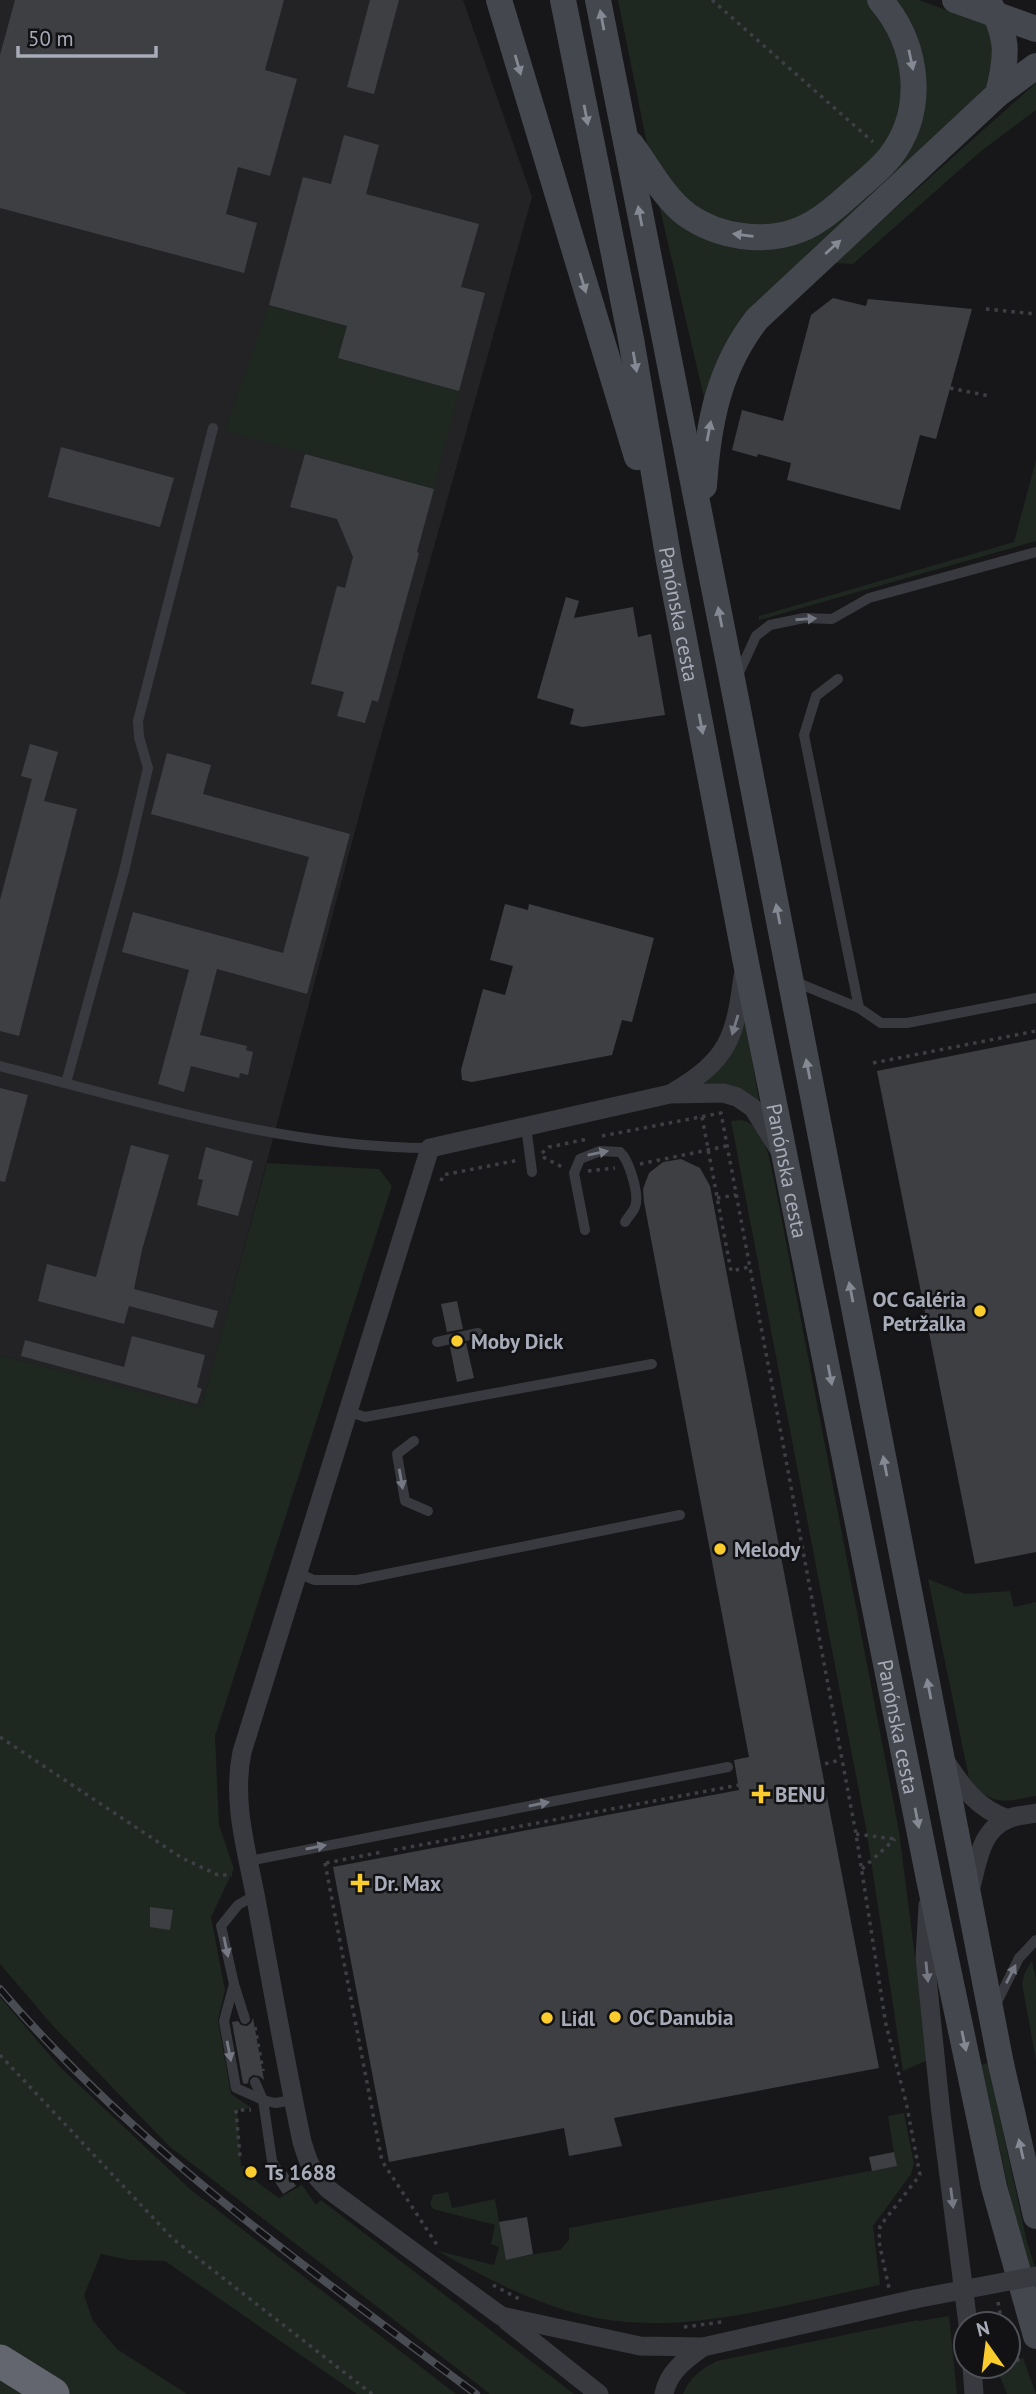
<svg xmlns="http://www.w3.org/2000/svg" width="1036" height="2394" viewBox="0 0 1036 2394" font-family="'PT Sans',sans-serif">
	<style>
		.built { fill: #232326 }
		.green { fill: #1e2720 }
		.building { fill: #3e3f43 }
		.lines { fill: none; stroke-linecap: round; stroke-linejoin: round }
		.path { stroke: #3d3f45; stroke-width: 3.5; stroke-dasharray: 3.5 5; stroke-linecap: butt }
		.service { stroke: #393a40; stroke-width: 10 }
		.minor { stroke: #393a40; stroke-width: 19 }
		.secondary { stroke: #45474e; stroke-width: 26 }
		.motorway { stroke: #63656f; stroke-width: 33 }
		.rail-casing { stroke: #4a4c53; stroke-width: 8 }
		.rail { stroke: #121214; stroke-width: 5; stroke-dasharray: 16; stroke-linecap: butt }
		.minor-bridge { stroke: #393a40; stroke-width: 19 }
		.oneway { fill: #858994 }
		.oneway2 { fill: #767983 }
		.poi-dot { fill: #facc2d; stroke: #121214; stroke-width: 2.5 }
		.labels { text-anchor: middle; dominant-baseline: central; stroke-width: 5; stroke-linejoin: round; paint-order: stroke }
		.street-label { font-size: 21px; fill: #a8acb9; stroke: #121214 }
		.poi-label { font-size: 21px; font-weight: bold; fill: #a8acb9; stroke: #121214; text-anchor: start }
	</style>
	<rect width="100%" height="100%" fill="#171719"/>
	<path class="built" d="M0,0H463L532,197L368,782L201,1409L0,1355Z"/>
	<g class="green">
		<path d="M618,0H919L988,25L995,53L986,94L808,253L705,402L660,209Z"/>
		<path d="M1036,83V110L980,152L853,264L834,263Z"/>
		<path d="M269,305L347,326L338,358L459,391L434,489L224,431Z"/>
		<path d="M1036,460V541L759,620V616L1014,542Z"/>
		<path d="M745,1019L761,1112L695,1086C723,1072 738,1051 745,1019Z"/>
		<path d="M741,1120C764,1123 770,1161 774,1179L899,1831L928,2060L903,2071L866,1828L731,1121Z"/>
		<path d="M267,1163L379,1169L392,1186L215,1736L219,1825L234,1869L211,1917L225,1990L218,2020L231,2094L252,2108L237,2110L241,2166H247L248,2177H255L257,2182L279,2198L302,2185L316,2205L321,2200L574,2394H490L169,2146L53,2026L0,1964V1355L201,1408Z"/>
		<path d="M928,1579L966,1594L1010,1591L1014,1607L1036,1602V1796C1005,1802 994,1806 970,1783Z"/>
		<path d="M1032,1961L1036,1979V2060L1022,1984L1025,1972Z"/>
		<path d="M0,1997L60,2067L190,2189L456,2394H357L165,2261L129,2260L101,2254L84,2295L93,2321L117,2349L187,2394H0Z"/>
		<path d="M988,2063L1027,2242L1036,2270V2297L1022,2250L981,2065Z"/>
		<path d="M904,2113L914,2164L911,2174L873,2226L880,2285C799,2301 709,2329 627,2322C560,2317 495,2284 438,2251L494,2265L499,2247L491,2244L495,2225L433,2209L430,2204L433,2195L448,2192L452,2208L495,2199L506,2259L560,2250L569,2240V2228L896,2166L888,2116Z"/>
		<path d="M949,2316L957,2394H683C690,2377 701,2369 717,2361L918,2320L919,2321Z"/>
		<path d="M1023,2358L1036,2394H1007L997,2369Z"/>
	</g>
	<g class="building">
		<path d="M15,0H284L265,70L297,79L270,176L238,167L226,214L257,223L244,273L0,208V55Z"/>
		<path d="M370,0H399L374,94L347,87Z"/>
		<path d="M344,135L379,145L366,194L479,224L461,287L485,293L459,391L338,358L347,326L269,305L303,177L331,184Z"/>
		<path d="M833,298L866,306L868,299L972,309L936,439L920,435L900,510L787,480L791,463L758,454L757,457L732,450L742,410L783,421L811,315Z"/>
		<path d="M61,447L174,478L160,527L48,497Z"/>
		<path d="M305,454L434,489L417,552L419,553L378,702L372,700L365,723L337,716L344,692L311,684L337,586L345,588L353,557L337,519L290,507Z"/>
		<path d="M566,597L579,601L574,618L633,607L638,637L651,634L665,715L582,727L570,724L574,709L537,698Z"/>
		<path d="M30,744L58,752L44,801L77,809L19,1036L0,1031V900L32,779L21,776Z"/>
		<path d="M167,753L211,765L203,794L350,834L307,994L217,969L200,1035L247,1046L246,1050L253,1052L248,1075L240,1073L239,1078L191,1066L184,1092L158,1084L189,970L122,952L133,912L283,953L309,857L151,814Z"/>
		<path d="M505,904L528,910L529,904L654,938L632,1022L622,1020L612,1055L472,1082L462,1080L461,1070L483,989L505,995L513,966L490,960Z"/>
		<path d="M1036,1039V1552L975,1564L877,1071Z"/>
		<path d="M0,1088L28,1095L5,1182L0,1181Z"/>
		<path d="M131,1145L169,1155L142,1250L134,1289L218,1311L213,1328L129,1306L124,1324L38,1301L47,1264L96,1277Z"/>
		<path d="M206,1147L253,1161L238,1216L197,1205L203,1180L198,1179Z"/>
		<path d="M681,1159L700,1168L710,1186L879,2068L614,2118L622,2146L569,2156L564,2128L389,2162L333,1867L739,1790L734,1760L749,1757L644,1202L643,1189L649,1173L663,1162Z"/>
		<path d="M457,1301L463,1329L447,1332L441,1304Z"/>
		<path d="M132,1336L205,1355L197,1387L202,1389L197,1404L21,1356L25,1340L124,1367Z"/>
		<path d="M466,1343L474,1378L457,1382L450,1347Z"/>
		<path d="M150,1907L173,1910L170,1930L150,1927Z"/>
		<path d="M253,2018L264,2080L259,2076L253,2075L249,2078L248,2083L245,2084L243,2083L232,2022L238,2021L241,2025L247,2026L251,2023Z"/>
		<path d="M894,2152L897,2166L872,2171L869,2157Z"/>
		<path d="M286,2171L296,2186L283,2194L272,2177L282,2180L286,2176Z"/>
		<path d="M527,2217L533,2254L506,2260L499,2222Z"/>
	</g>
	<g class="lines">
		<g class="path">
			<path d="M712,0L873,142"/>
			<path d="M986,309L1036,314"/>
			<path d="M950,388L989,396"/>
			<path d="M873,1063L1036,1031"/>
			<path d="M702,1117L731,1271L749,1267"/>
			<path d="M602,1136L721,1113L856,1834L886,2025L906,2102L920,2175L880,2226L879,2242L889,2288"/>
			<path d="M542,1153L549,1147L588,1139"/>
			<path d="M543,1157L564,1168"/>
			<path d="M640,1164L727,1146"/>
			<path d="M588,1171L615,1168"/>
			<path d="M441,1181L443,1175L519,1160"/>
			<path d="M717,1198L736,1195"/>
			<path d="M0,1737L182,1858L218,1875H232"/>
			<path d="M751,1783L840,1760"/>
			<path d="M856,1834L895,1839"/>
			<path d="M394,1850L739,1785"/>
			<path d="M325,1863L382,2161L437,2245"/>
			<path d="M326,1863L382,1852"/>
			<path d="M862,1869L895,1839"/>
			<path d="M255,2027L263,2071"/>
			<path d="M0,2055L173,2239L372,2394"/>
			<path d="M240,2156L236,2110H251"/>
			<path d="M493,2285L523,2301"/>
			<path d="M998,2302L1002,2324"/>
			<path d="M684,2327L722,2322"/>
			<path d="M1008,2353L1010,2363L1018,2360L1015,2351"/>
		</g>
		<g class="service">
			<path d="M738,675L756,636L770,625L804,618L832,619L869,598L1036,552"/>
			<path d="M838,679L816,696L804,735L859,1008"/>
			<path d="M793,981L859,1008L881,1023H907L1036,998"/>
			<path d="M0,1066C141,1102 283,1148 430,1148"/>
			<path d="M66,1083L124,871L148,768L139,737L138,721L213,428"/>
			<path d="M526,1126L532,1172"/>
			<path d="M585,1230L574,1173L580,1159L600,1151L620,1152C629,1160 640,1195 635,1207C633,1212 628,1217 625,1222"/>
			<path d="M437,1342L478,1333"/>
			<path d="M347,1411L365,1417L652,1364"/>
			<path d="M414,1441L397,1454L405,1501L428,1511"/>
			<path d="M298,1573L314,1580H357L680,1515"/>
			<path d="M249,1861L728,1767"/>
			<path d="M234,1984L224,2021L236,2088L263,2100L272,2161L279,2173"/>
			<path d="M995,2006L1019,1958L1036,1940"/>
			<path d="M245,2019L234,1984L221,1926L238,1905L255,1895"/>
			<path d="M255,2082L263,2100L275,2103L293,2100"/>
		</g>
		<g class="minor">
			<path d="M672,1093C728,1060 735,1039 743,976"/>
			<path d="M780,1151L753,1108L737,1097L723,1093L670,1094L430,1148L242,1752C231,1806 249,1857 258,1910C272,1987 286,2065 302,2142L308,2160L316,2176L328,2189L501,2316L640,2346L703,2347L915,2299"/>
			<path d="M946,1762C963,1788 978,1809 1008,1819"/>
			<path d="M970,1890C978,1864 979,1831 1008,1819C1017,1815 1027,1815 1036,1813"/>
			<path d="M928,1905L925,1958L941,2114L968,2324"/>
			<path d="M507,2321L599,2394"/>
			<path d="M972,2366L974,2394"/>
			<path d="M664,2394C668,2372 686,2359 703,2347"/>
		</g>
		<g class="secondary">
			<path d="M499,0L637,457"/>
			<path id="s1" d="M563,0L631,339L669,561L745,958L929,1879L994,2187L1036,2336"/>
			<path d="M598,0L733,684L1001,2064L1036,2216"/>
			<path d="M955,0L1036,29"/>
			<path d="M987,0C1009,34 1008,55 998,94"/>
			<path d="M631,144C649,168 663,197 687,215C718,237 764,244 799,230C820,222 838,205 855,190C867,180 880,169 890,157C927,109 918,44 880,0"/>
			<path d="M704,486C708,425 718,369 757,319L998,94L1036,66"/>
		</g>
		<path class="motorway" d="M0,2361L53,2394"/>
		<g class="rail-casing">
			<path id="rail" d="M0,1989C138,2151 307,2267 476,2394"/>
		</g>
		<use href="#rail" class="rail"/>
		<path class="minor-bridge" d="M915,2299L1036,2276"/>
	</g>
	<defs><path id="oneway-solid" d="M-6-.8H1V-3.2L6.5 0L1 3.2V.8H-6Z" transform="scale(1.75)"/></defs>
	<g class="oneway">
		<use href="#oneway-solid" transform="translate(602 20) rotate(-101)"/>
		<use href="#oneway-solid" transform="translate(911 60) rotate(78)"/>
		<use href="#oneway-solid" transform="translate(518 65) rotate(74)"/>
		<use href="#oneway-solid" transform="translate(586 115) rotate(79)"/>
		<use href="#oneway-solid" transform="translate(640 216) rotate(-101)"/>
		<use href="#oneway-solid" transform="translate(743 235) rotate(-173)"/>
		<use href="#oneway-solid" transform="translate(833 247) rotate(-42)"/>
		<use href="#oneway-solid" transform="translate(583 283) rotate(73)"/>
		<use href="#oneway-solid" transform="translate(635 362) rotate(80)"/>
		<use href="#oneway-solid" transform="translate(709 431) rotate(-79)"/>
		<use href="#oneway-solid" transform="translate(720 617) rotate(-101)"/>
		<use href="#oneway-solid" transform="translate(701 724) rotate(79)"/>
		<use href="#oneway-solid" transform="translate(778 914) rotate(-101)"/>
		<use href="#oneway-solid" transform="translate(808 1069) rotate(-101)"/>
		<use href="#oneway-solid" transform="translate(851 1292) rotate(-101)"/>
		<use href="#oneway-solid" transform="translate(830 1375) rotate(79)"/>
		<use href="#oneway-solid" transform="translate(885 1466) rotate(-101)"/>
		<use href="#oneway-solid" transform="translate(929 1689) rotate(-101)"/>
		<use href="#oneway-solid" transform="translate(917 1818) rotate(79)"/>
		<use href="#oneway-solid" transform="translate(964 2041) rotate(78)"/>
		<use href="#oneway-solid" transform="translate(1021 2149) rotate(-103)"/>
	</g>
	<g class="oneway2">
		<use href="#oneway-solid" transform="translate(806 619) rotate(-4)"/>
		<use href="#oneway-solid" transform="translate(735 1025) rotate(107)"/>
		<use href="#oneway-solid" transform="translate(598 1153) rotate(-11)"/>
		<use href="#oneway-solid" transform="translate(401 1479) rotate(80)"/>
		<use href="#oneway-solid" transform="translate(539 1804) rotate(-11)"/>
		<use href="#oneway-solid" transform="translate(316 1847) rotate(-11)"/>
		<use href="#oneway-solid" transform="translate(226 1947) rotate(78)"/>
		<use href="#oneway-solid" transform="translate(927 1972) rotate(84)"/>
		<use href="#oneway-solid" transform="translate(1011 1974) rotate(-63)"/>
		<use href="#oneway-solid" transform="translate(229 2051) rotate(79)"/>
		<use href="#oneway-solid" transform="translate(952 2198) rotate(83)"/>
	</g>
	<g class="poi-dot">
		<circle cx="980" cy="1311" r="7"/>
		<circle cx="457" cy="1341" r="7"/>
		<circle cx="720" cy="1549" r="7"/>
		<path d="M757.5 1783.5h7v7h7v7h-7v7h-7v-7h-7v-7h7z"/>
		<path d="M356.5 1872.5h7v7h7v7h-7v7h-7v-7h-7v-7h7z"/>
		<circle cx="615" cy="2017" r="7"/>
		<circle cx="547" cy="2018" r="7"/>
		<circle cx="251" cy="2172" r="7"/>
	</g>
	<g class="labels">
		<g class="street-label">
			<text stroke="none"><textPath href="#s1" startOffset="625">Panónska cesta</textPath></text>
			<text stroke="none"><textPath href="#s1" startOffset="1192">Panónska cesta</textPath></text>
			<text stroke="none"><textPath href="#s1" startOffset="1759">Panónska cesta</textPath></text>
		</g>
		<g class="poi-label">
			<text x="966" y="1299" text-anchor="end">OC Galéria<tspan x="966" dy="24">Petržalka</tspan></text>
			<text x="471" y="1341">Moby Dick</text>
			<text x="734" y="1549">Melody</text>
			<text x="775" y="1794">BENU</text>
			<text x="374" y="1883">Dr. Max</text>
			<text x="629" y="2017">OC Danubia</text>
			<text x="561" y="2018">Lidl</text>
			<text x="265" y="2172">Ts 1688</text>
		</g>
	</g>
	<g transform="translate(987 2345) rotate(346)"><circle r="33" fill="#121214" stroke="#4e5056" stroke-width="2"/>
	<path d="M0-5L12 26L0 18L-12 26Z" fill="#facc2d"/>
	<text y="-10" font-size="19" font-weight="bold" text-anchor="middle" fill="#a8acb9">N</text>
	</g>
	<path d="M18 46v10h138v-10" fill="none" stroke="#a8acb9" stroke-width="3.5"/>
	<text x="28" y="46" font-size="21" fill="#a8acb9" stroke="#121214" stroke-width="5" paint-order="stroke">50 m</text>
</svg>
